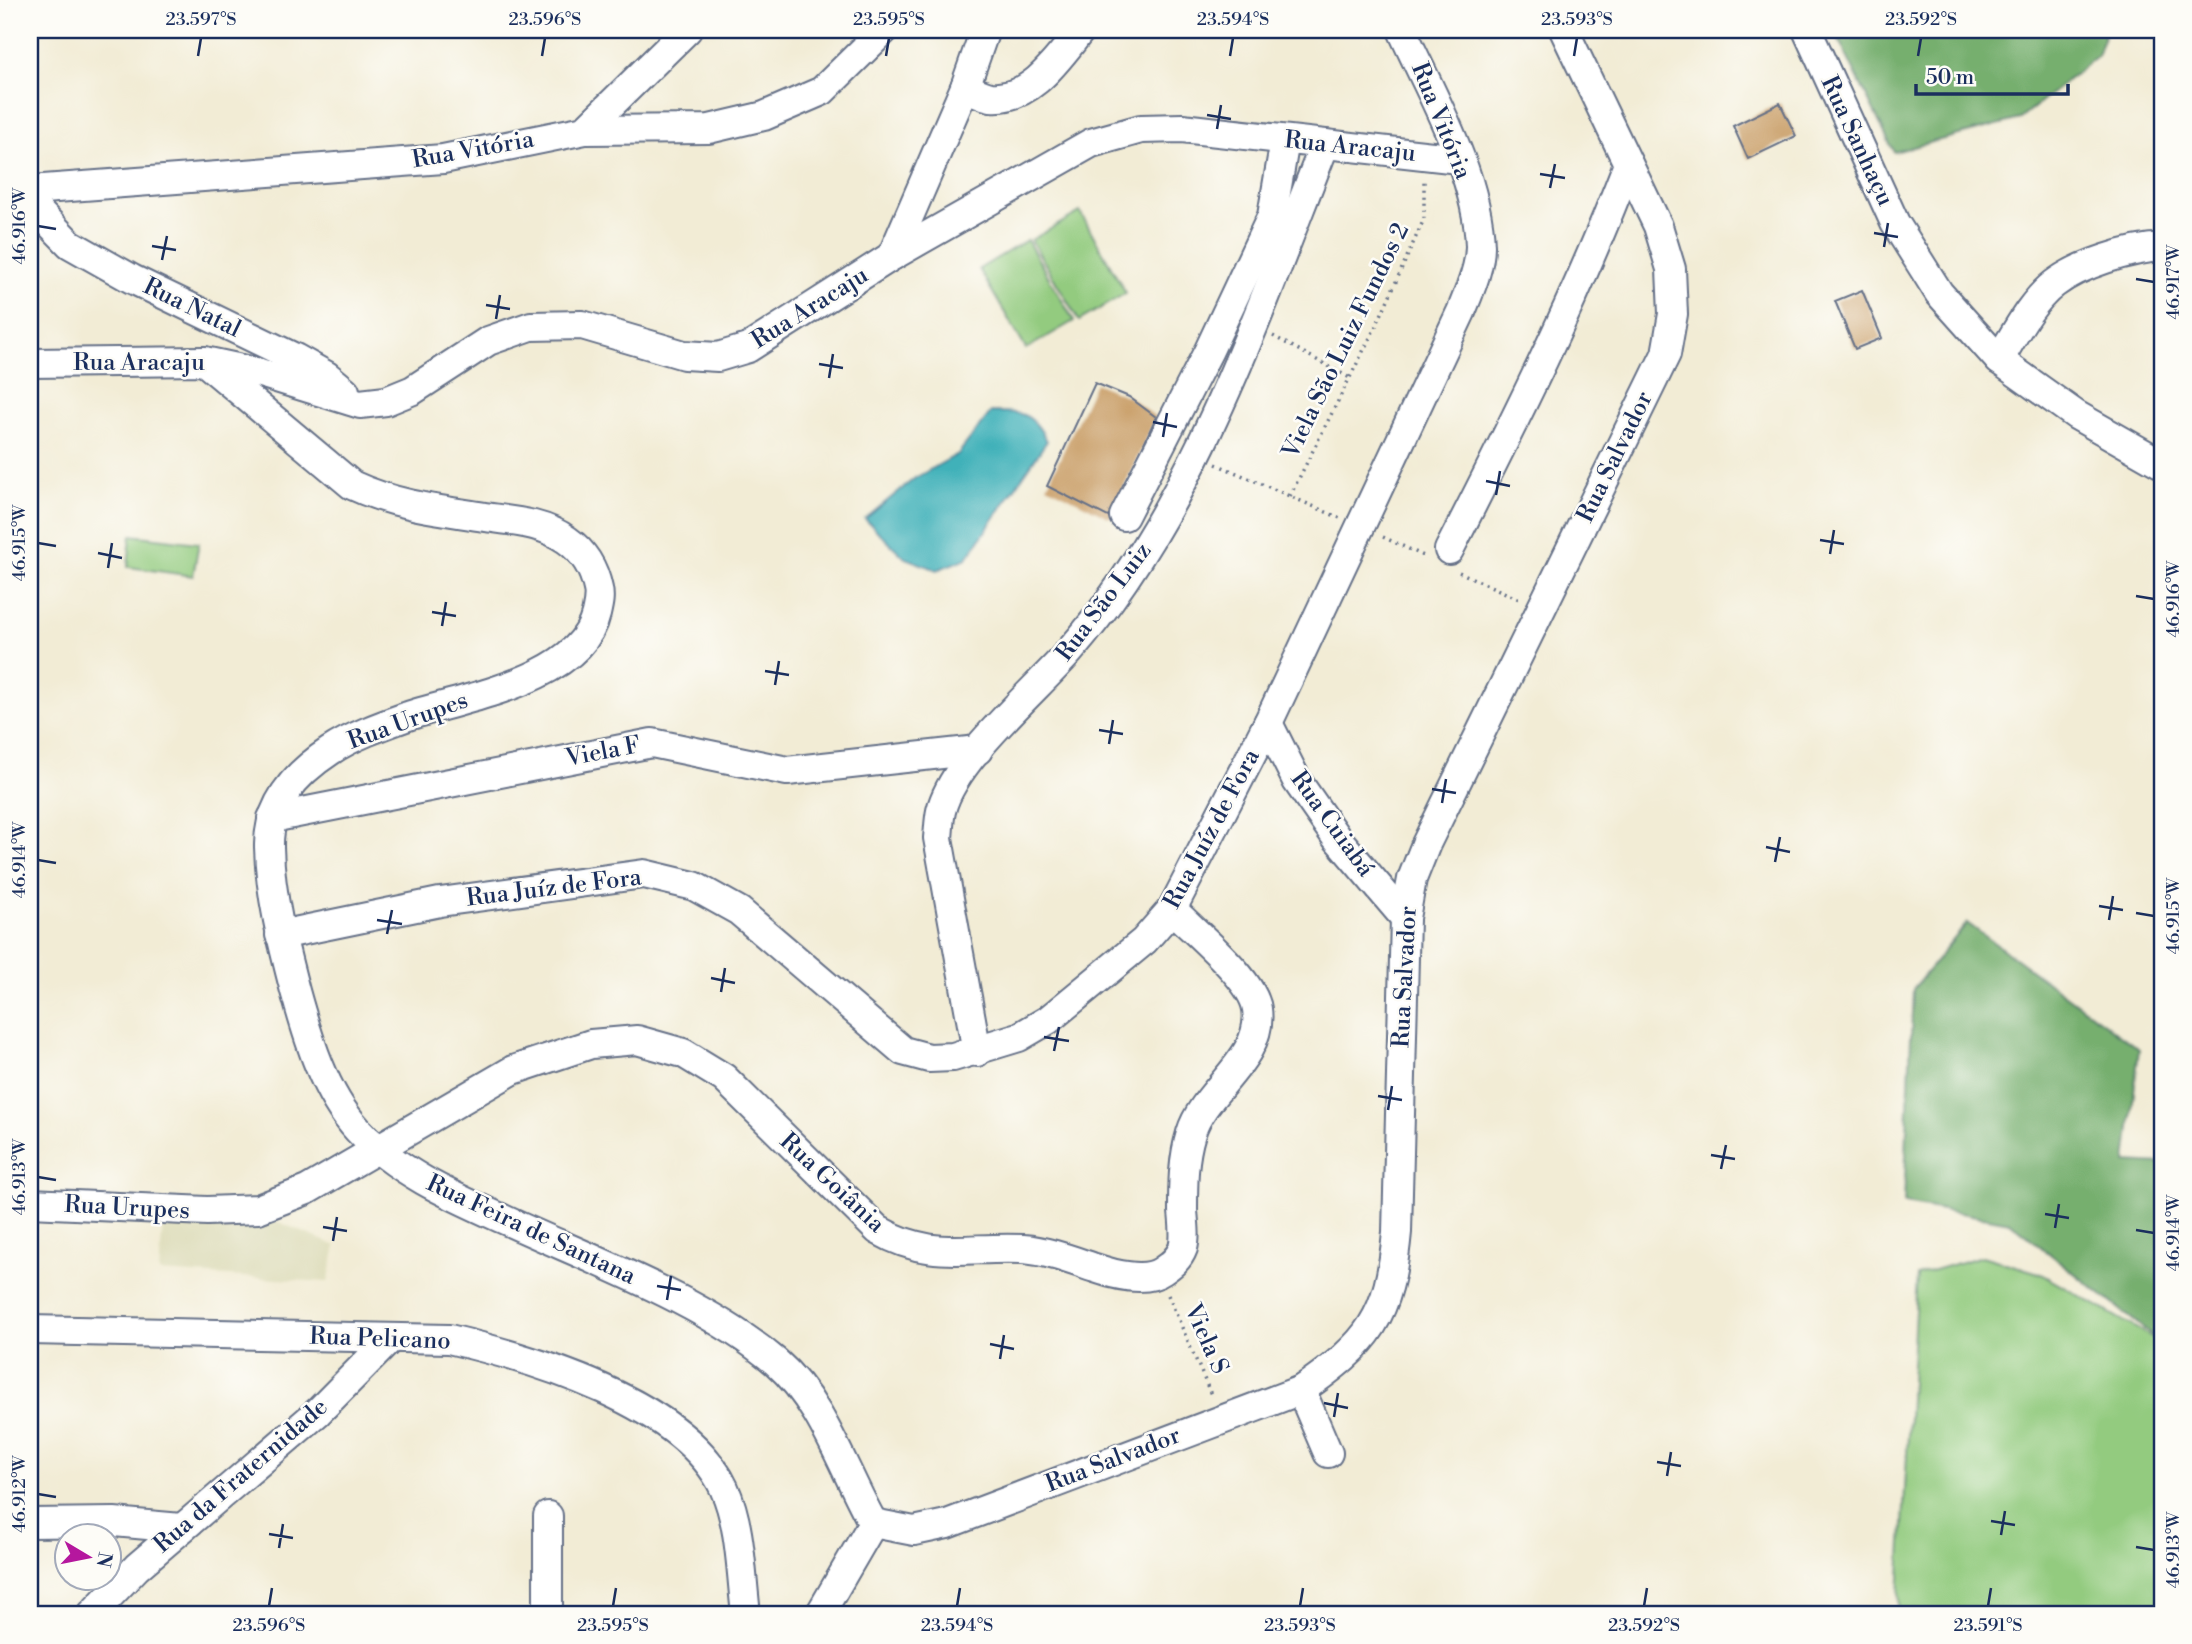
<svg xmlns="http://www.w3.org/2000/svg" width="2192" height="1644" viewBox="0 0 2192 1644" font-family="'Libre Bodoni',serif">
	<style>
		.built { fill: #deddbb }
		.green { fill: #93cb7f; stroke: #577d6e; stroke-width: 2 }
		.forest { fill: #76af6e; stroke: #486f66; stroke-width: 2 }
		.water { fill: #41b1b9; stroke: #2e708c; stroke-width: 2 }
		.building { fill: #c89c65 }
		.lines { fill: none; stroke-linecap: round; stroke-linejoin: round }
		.minor-casing { stroke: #667188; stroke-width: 32 }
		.path { stroke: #667188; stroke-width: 3.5; stroke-dasharray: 2 5; stroke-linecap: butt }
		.minor { stroke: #fff; stroke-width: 28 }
		.ticks { fill: none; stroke: #1b2f5e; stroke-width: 2.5 }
		.labels { text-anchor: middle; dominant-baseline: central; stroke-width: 5; stroke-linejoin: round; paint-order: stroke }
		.street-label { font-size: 24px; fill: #1b2f5e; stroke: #fdfcf7 }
		.neatline { fill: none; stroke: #1b2f5e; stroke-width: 2.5 }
		.ticks-label { font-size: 18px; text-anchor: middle; fill: #1b2f5e }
	</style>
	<rect width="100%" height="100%" fill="#fdfcf7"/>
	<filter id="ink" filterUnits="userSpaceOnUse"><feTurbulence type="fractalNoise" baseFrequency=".0143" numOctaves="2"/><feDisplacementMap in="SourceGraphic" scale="14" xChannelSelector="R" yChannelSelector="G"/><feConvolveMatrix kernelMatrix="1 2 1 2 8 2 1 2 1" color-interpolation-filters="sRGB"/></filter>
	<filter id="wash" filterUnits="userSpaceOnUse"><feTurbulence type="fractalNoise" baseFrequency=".00686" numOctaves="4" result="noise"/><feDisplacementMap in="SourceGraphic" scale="28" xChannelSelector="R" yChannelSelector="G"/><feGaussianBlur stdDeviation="1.57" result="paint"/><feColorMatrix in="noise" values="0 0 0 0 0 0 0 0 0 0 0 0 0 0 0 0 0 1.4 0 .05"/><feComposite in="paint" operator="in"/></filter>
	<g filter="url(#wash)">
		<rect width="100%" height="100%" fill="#f2ecd5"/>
		<path class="built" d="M279,1222L336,1246L328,1282L159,1272L163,1223Z"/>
		<g class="green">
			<path d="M1080,212L1126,293L1079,321L1031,240Z"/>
			<path d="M1027,240L1074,321L1026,349L979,269Z"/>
			<path d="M131,535L199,543L193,576L128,567Z"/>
			<path d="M1982,1256L2039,1273L2162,1343V1614H1898L1917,1275Z"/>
		</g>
		<g class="forest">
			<path d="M1834,30H2106L2097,56L2020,119L1894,152Z"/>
			<path d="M1967,923L2139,1049L2126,1162L2162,1164V1343L2010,1222L1904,1203L1913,989Z"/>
		</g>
		<path class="water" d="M991,412C1022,412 1032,412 1047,441L967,558L937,570L905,558L865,519L915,478L958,454Z"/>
		<g id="blocks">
			<g class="building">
				<path d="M1780,103L1796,136L1748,159L1733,126Z"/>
				<path d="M1862,290L1882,338L1855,349L1835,301Z"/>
				<path d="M1095,383L1129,397L1156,417L1110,518L1047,486Z"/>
			</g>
		</g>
	</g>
	<g filter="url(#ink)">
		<use href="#blocks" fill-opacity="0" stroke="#667188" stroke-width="2"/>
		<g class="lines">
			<g class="minor-casing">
				<g id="minor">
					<path d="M1807,30L1895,223L1939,293L1999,360L2076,415L2162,464"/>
					<path d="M965,87C973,90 983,96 991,97C1031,101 1060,56 1081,30"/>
					<path d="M585,130L687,30"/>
					<path d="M30,190L443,159L585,130L709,129L764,116L822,91L884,30"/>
					<path d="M30,203L70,244L132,279L295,358L327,376L345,391"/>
					<path d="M892,256L965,87L985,30"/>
					<path d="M1999,360C2015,334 2030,303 2054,284C2080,264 2130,249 2162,247"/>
					<path d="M204,361L352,485C395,505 439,510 485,517C513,521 544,523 567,540C584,552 594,569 598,589C600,598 598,605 596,614C581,680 463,698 408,716C383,725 352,736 330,751C295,774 268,804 269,847C270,895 283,945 295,991C308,1038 324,1093 358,1130C397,1172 452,1196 503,1219C589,1259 705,1301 776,1362C823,1403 843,1470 873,1523"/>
					<path d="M30,363L204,361L260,373L360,404L386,401L413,390L488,341L531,326L582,325L684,355L718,357L748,348L892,256L1091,143L1141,129L1182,128L1459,159"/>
					<path d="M1124,516L1209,350L1272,216L1285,140"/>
					<path d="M1449,550C1514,423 1577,297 1628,164"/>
					<path d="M1268,723L1297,781L1336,837L1405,918"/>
					<path d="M272,818L652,743L787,771L978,750"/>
					<path d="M280,935L440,902L644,874L694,886L739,911L903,1051L929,1058L953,1057L1019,1037L1048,1020L1144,941L1172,909L1268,723L1461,312C1469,292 1480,268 1480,246C1478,175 1431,94 1402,30"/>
					<path d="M977,1052L938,838C939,829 939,820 941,811C953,760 1034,692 1069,652C1192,511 1257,316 1325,144"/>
					<path d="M30,1203L207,1211L258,1209L307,1190L513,1070L591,1044L637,1040L683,1053L724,1078L878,1230C932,1261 966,1246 1023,1249C1048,1251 1071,1260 1095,1268C1112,1274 1145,1283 1162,1271C1171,1265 1179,1259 1183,1248C1186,1238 1184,1223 1183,1211C1183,1184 1183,1159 1191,1133C1204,1089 1264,1059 1257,1009C1253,979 1194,932 1172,909"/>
					<path d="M30,1330L449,1339C534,1359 684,1403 724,1488C741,1525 741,1574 746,1614"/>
					<path d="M1301,1390L1328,1453"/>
					<path d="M30,1523L114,1522L181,1528"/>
					<path d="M873,1523L914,1531L947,1524L1301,1390C1370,1342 1389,1318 1397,1232L1405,918L1412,879L1426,844L1666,354L1673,314L1671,269L1658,226L1564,30"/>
					<path d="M92,1614L137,1567L318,1412L391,1338"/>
					<path d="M548,1614V1516"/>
					<path d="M820,1614L873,1523"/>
				</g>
			</g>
			<g class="path">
				<path d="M1273,336L1350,378"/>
				<path d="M1216,464L1340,518"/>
				<path d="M1290,496L1378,322L1424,219V179"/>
				<path d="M1383,537L1426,557"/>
				<path d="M1459,572L1519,599"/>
				<path d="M1168,1295L1212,1397"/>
			</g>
			<use href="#minor" class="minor"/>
		</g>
	</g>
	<path class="ticks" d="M198,56L201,38M542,56L545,38M886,56L889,38M1230,56L1233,38M1574,56L1577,38M1918,56L1921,38M1207,115L1231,119M1217,129L1221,105M1540,174L1565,178M1550,188L1555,164M38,226L56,229M1874,233L1898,237M152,246L176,250M1884,247L1888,223M162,260L167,236M2136,279L2154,282M486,305L510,309M496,319L500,295M819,364L843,368M829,378L833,354M1153,422L1177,427M1163,437L1167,413M1486,481L1510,486M1496,495L1500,471M1820,540L1844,544M38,543L56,546M98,553L122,558M1830,554L1834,530M108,568L112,543M2136,596L2154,599M432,612L456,616M442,626L446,602M765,671L789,675M775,685L779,661M1099,730L1123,734M1109,744L1113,720M1432,789L1456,793M1442,803L1446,779M1766,847L1790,852M38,860L56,863M1775,862L1780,837M2099,906L2123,910M2136,913L2154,916M377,920L402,924M2109,920L2113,896M387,934L392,910M711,978L735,983M721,992L725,968M1044,1037L1069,1041M1054,1051L1059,1027M1378,1096L1402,1100M1388,1110L1392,1086M1711,1155L1735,1159M1721,1169L1726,1145M38,1177L56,1180M2045,1214L2069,1218M323,1227L347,1231M2055,1228L2059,1204M2136,1230L2154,1233M333,1241L337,1217M657,1286L681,1290M667,1300L671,1276M990,1344L1014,1349M1000,1359L1004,1335M1324,1403L1348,1408M1334,1417L1338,1393M1657,1462L1681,1466M1667,1476L1671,1452M38,1494L56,1497M1991,1521L2015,1525M269,1534L293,1538M2001,1535L2005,1511M2136,1547L2154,1550M279,1548L283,1524M269,1606L272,1588M613,1606L616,1588M957,1606L960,1588M1300,1606L1303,1588M1644,1606L1647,1588M1988,1606L1991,1588"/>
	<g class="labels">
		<g class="street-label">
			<text transform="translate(1441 121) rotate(68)">Rua Vitória</text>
			<text transform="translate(1857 141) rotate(65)">Rua Sanhaçu</text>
			<text transform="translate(1350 147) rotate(6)">Rua Aracaju</text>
			<text transform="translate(473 150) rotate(-10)">Rua Vitória</text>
			<text transform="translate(192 308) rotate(26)">Rua Natal</text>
			<text transform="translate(810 308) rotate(-32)">Rua Aracaju</text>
			<text transform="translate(1346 341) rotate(-64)">Viela São Luiz Fundos 2</text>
			<text x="139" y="363">Rua Aracaju</text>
			<text transform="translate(1615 457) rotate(-64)">Rua Salvador</text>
			<text transform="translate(1104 602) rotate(-53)">Rua São Luiz</text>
			<text transform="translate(408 721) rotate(-20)">Rua Urupes</text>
			<text transform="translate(603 752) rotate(-11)">Viela F</text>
			<text transform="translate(1332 824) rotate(54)">Rua Cuiabá</text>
			<text transform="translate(1212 829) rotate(-62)">Rua Juíz de Fora</text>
			<text transform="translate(554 888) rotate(-7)">Rua Juíz de Fora</text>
			<text transform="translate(1405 977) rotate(-87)">Rua Salvador</text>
			<text transform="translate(832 1183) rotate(43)">Rua Goiânia</text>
			<text transform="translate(127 1208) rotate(3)">Rua Urupes</text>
			<text transform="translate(531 1230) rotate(25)">Rua Feira de Santana</text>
			<text transform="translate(380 1339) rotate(2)">Rua Pelicano</text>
			<text transform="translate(1206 1339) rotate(66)">Viela S</text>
			<text transform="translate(1113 1460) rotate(-21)">Rua Salvador</text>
			<text transform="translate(241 1476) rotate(-41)">Rua da Fraternidade</text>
		</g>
	</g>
	<rect width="2192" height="1644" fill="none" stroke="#fdfcf7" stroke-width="77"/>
	<g transform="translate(88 1557) rotate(100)"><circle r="33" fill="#fdfcf7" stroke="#a3aaba" stroke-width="2"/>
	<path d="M0-5L12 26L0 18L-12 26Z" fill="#b5179e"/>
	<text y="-10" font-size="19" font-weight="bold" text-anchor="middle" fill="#1b2f5e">N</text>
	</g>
	<path d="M1916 84v10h152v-10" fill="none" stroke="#1b2f5e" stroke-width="3.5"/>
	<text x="1926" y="84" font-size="21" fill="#1b2f5e" stroke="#fdfcf7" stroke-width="5" paint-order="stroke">50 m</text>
	<rect x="38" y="38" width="2116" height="1568" class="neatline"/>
	<g class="ticks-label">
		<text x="201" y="25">23.597°S</text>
		<text x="545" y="25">23.596°S</text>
		<text x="889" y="25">23.595°S</text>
		<text x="1233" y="25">23.594°S</text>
		<text x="1577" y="25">23.593°S</text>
		<text x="1921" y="25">23.592°S</text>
		<text transform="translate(19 226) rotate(-90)" y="6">46.916°W</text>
		<text transform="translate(2173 282) rotate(-90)" y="6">46.917°W</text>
		<text transform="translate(19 543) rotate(-90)" y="6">46.915°W</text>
		<text transform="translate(2173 599) rotate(-90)" y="6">46.916°W</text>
		<text transform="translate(19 860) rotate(-90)" y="6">46.914°W</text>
		<text transform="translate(2173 916) rotate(-90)" y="6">46.915°W</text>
		<text transform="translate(19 1177) rotate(-90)" y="6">46.913°W</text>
		<text transform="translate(2173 1233) rotate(-90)" y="6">46.914°W</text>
		<text transform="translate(19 1494) rotate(-90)" y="6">46.912°W</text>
		<text transform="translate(2173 1550) rotate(-90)" y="6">46.913°W</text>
		<text x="269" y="1631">23.596°S</text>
		<text x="613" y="1631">23.595°S</text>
		<text x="957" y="1631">23.594°S</text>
		<text x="1300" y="1631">23.593°S</text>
		<text x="1644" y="1631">23.592°S</text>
		<text x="1988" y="1631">23.591°S</text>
	</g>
</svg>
